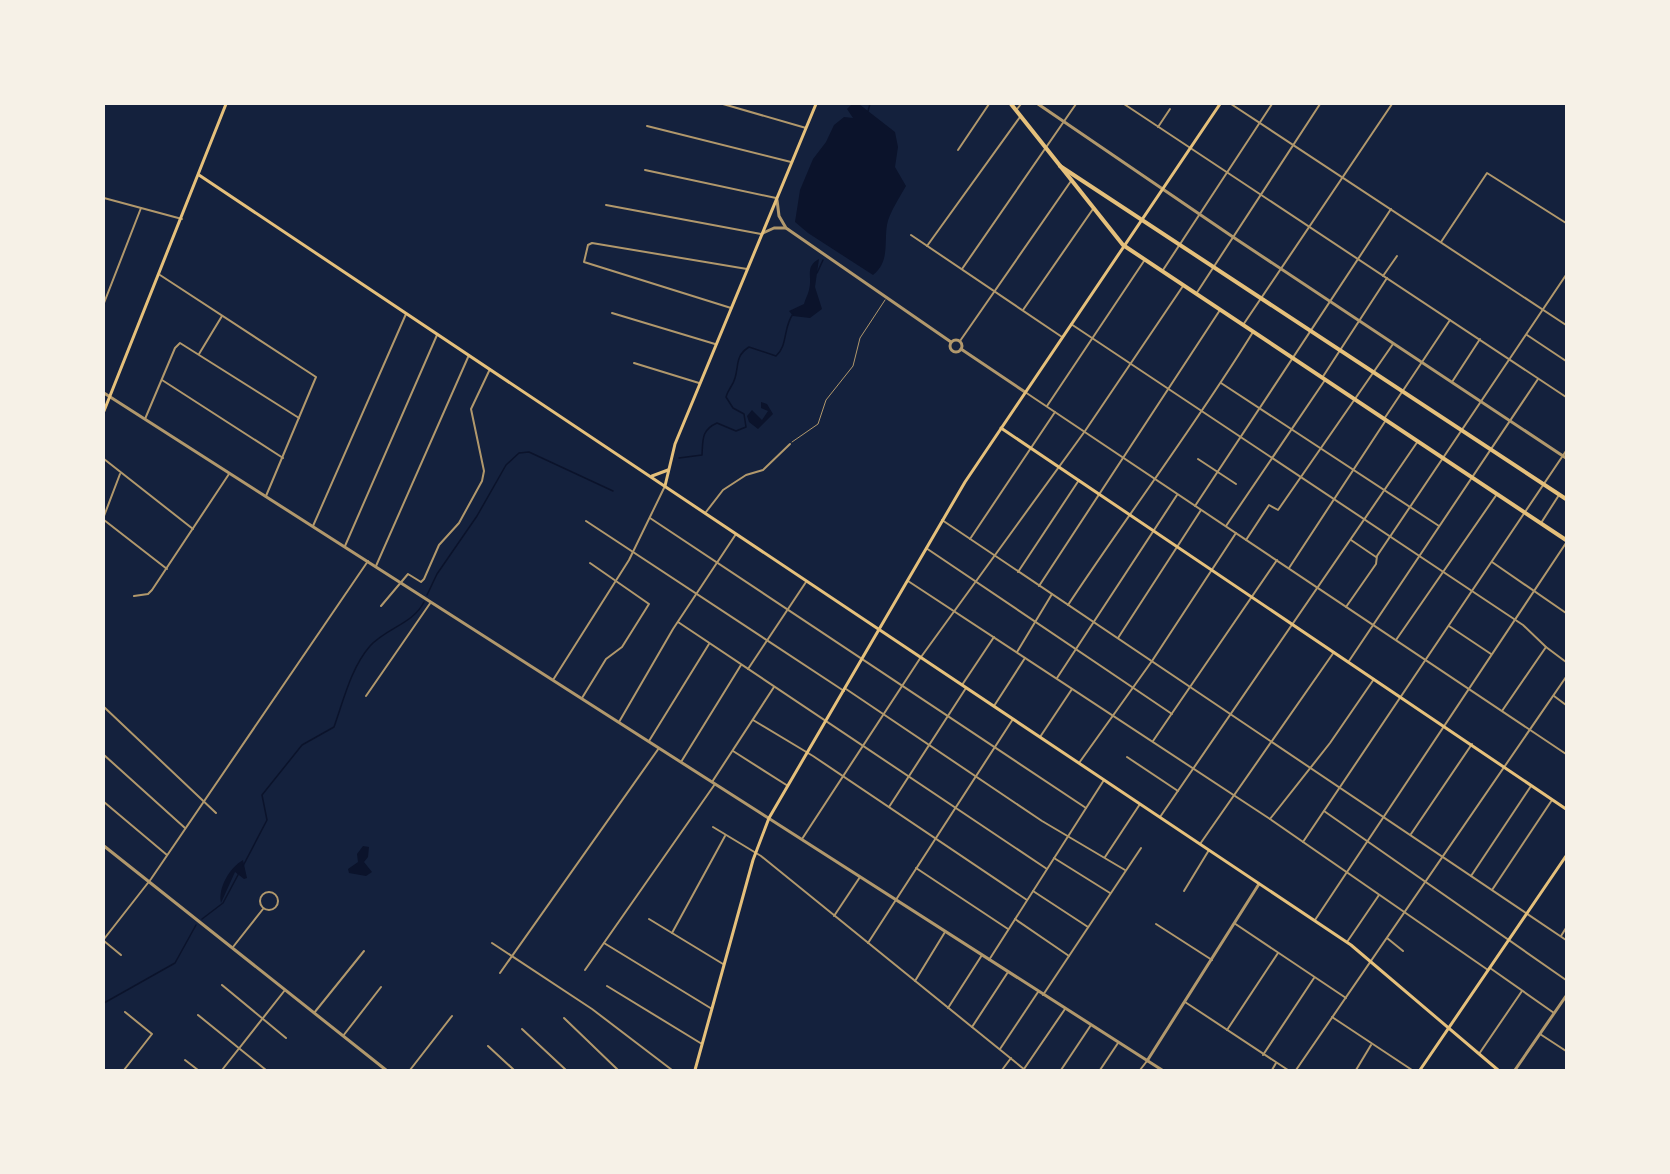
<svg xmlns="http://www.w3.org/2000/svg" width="1670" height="1174" viewBox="0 0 1670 1174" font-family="'Roboto Serif',serif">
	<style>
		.water { fill: #0b132b }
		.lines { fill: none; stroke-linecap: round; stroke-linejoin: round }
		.stream { stroke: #0b132b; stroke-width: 1.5 }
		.service { stroke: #b1986c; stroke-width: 1 }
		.minor { stroke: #b1986c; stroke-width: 2 }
		.tertiary { stroke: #b1986c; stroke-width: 3 }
		.secondary { stroke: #e5c07b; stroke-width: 3 }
		.primary { stroke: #e5c07b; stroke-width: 4 }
	</style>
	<rect width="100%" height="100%" fill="#14213d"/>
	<g class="water">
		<path d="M859,104L895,132L898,147L895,167L906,186C900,197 889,213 887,225C884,242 890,262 873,275L808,233L795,222L800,190L813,159L826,142L834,125L844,117L853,118L847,109L851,105Z"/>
		<path d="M819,259L815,287L822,309L810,318L793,316L789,311L804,304C805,299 808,295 809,290C813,277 804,267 819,259Z"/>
		<path d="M761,402L767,404L773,414L758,429L749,422L747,416L752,410L762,420L768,411L761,408Z"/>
		<path d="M363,846L369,847L368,857L364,862L372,872L366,876L349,873L348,869L358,862L357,854Z"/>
		<path d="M243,860L247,878L244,879L235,872L221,903C218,888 229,868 243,860Z"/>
	</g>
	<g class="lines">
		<g class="stream">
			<path d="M868,111L870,104"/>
			<path d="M817,273L823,260"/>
			<path d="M679,458L702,455C703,440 701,430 717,423L736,431L746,427L744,414L733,408L726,397C728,389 733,386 735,378C739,365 735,356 749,347L776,356C788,346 783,327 793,314"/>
			<path d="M427,595L437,574L477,516L506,465L519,453L529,452L613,491"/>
			<path d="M243,866L267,820L262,795L302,745L334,727C344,699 351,668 370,646C386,628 413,624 424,602"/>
			<path d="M202,919L223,903L239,873"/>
			<path d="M104,1003L175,963L196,925"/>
		</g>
		<path class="service" d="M792,442L818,424L826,400L853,366L860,338L885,300"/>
		<g class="minor">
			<path d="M723,104L806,128"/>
			<path d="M1124,104L1566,397"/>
			<path d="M1231,104L1566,325"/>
			<path d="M1017,109L1021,104"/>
			<path d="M647,126L791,162"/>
			<path d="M1158,127L1170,109"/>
			<path d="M958,150L989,104"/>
			<path d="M645,170L776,198"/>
			<path d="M104,198L182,219"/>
			<path d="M606,205L761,234"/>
			<path d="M911,235L1062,337"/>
			<path d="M1441,242L1487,173L1566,223"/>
			<path d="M927,246L1020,117"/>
			<path d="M962,269L1076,104"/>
			<path d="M1163,270L1272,104"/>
			<path d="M160,275L316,377L266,496"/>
			<path d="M1383,276L1397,256"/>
			<path d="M1196,294L1320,104"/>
			<path d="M104,303L141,208"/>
			<path d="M731,308L584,262L588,245L592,243L747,269"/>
			<path d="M1023,310L1093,209"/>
			<path d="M612,313L715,344"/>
			<path d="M1071,324L1523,625L1546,647L1566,662"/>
			<path d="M1243,325L1392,104"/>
			<path d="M1527,335L1566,361"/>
			<path d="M960,341L1071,181"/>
			<path d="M199,354L222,316"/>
			<path d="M634,363L699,383"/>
			<path d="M1322,378L1387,278"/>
			<path d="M162,380L283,458"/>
			<path d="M1452,382L1480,339"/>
			<path d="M1221,383L1439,526"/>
			<path d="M1025,392L1566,754"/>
			<path d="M1047,406L1144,261"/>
			<path d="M145,419L175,348L180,343L299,418"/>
			<path d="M1384,419L1450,320"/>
			<path d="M104,459L193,529"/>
			<path d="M1198,459L1236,484"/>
			<path d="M1195,506L1391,209"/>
			<path d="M706,512L723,490L746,475L763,470L790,444"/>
			<path d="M104,516L120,474"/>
			<path d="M650,518L1086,808"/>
			<path d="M104,520L167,569"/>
			<path d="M942,520L1566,940"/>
			<path d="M586,521L844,691"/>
			<path d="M1541,523L1559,495"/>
			<path d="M313,526L406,314"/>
			<path d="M1226,526L1325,380"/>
			<path d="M970,539L1055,412"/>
			<path d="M1246,540L1269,505L1278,510L1393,344"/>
			<path d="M1351,540L1376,557"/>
			<path d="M345,546L437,335"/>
			<path d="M926,548L1172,714"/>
			<path d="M1492,562L1566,613"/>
			<path d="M376,566L469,355"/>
			<path d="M1289,568L1386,420"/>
			<path d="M1018,572L1079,480"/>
			<path d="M908,581L1270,819L1488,970"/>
			<path d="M1039,586L1220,310"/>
			<path d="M134,596L148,594L152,590L229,474"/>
			<path d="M1068,605C1129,513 1195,426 1253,332"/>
			<path d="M381,606L408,574L421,582L424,579L439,545L459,523L482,481L484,471L471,409L490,369"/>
			<path d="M1346,607L1376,564L1377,556L1566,275"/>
			<path d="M678,622L1047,869"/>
			<path d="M1449,626L1491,654"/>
			<path d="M1118,638L1201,510"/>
			<path d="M1396,640L1497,494"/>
			<path d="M1017,652L1052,594"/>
			<path d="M1349,661L1538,379"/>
			<path d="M748,669L806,582"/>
			<path d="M1057,678L1177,495"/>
			<path d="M553,680L629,560L665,486"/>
			<path d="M962,685L994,637"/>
			<path d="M846,689L1042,821L1125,870"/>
			<path d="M366,696L431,602"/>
			<path d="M1554,696L1566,705"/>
			<path d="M582,698L606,659L622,647L649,604L590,563"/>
			<path d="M994,706L1025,658"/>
			<path d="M104,707L216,813"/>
			<path d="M1502,711L1546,647"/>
			<path d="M753,720L813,756L1027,900"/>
			<path d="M619,722L673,629L736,534"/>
			<path d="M1040,737L1072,689"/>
			<path d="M649,741L709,644"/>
			<path d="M1153,741L1277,560"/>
			<path d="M733,751L788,786"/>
			<path d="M104,755L185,828"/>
			<path d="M1127,757L1178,791"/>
			<path d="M681,762L741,665"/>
			<path d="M1079,763L1152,661L1236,533"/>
			<path d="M712,782L774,687"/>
			<path d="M104,802L167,855"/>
			<path d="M889,807L966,688"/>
			<path d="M1324,811L1566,980"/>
			<path d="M1160,817L1418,441"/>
			<path d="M1270,819L1330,743L1374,679"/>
			<path d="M713,827L761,856L1025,1070"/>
			<path d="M1411,834L1472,744"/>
			<path d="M802,839L921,657L1085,431L1183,286"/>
			<path d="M1303,842L1566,451"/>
			<path d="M1200,844L1334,652"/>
			<path d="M1105,857L1140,804"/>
			<path d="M1054,858L1110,893"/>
			<path d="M916,868L1008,929"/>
			<path d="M1471,876L1531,786"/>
			<path d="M1492,890L1552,800"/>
			<path d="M1033,891L1088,927"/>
			<path d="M1184,891L1209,850"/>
			<circle cx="269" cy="901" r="9"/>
			<path d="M834,916L860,877"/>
			<path d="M649,919L723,964"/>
			<path d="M1015,919L1069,956"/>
			<path d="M1315,920L1566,543"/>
			<path d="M1234,923L1346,998"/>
			<path d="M1156,924L1212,960"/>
			<path d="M672,933L725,836"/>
			<path d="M1561,936L1566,928"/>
			<path d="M1387,938L1403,951"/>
			<path d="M104,939L151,879L368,561"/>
			<path d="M104,941L121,955"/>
			<path d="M1347,942L1379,895"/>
			<path d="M492,943L592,1009L672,1070"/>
			<path d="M604,943L712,1009"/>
			<path d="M868,943L1013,719"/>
			<path d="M233,947L263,909"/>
			<path d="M989,960L1104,780"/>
			<path d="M1490,968L1554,1013"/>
			<path d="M585,970L715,784"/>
			<path d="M500,973L659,748"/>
			<path d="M915,981L945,932"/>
			<path d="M222,985L286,1038"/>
			<path d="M607,986L702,1044"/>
			<path d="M1043,995L1141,848"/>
			<path d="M1185,1002L1288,1070"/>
			<path d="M948,1008L982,955"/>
			<path d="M314,1013L364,951"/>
			<path d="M198,1015L266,1070"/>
			<path d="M1332,1017L1412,1070"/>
			<path d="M564,1018L618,1070"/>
			<path d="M972,1027L1008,972"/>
			<path d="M522,1029L566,1070"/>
			<path d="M1227,1030L1278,953"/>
			<path d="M1540,1034L1566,1051"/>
			<path d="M343,1036L381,987"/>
			<path d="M488,1046L514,1070"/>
			<path d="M1000,1049L1038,992"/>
			<path d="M1479,1054L1522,991"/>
			<path d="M1263,1055L1314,978"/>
			<path d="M185,1060L198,1070"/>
			<path d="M1024,1069L1065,1009"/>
			<path d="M124,1070L152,1034L125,1012"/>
			<path d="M222,1070L285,990"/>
			<path d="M410,1070L452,1016"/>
			<path d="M1002,1070L1011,1058"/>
			<path d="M1061,1070L1091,1025"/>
			<path d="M1100,1070L1118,1043"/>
			<path d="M1140,1070L1147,1061"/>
			<path d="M1272,1070L1276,1063"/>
			<path d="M1296,1070L1566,677"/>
			<path d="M1356,1070L1371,1045"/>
		</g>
		<g class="tertiary">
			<path d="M1038,104L1233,237L1566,458"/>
			<path d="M777,200L779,216L786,228L951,342"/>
			<path d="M763,233L774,228H785"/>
			<circle cx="956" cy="346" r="6"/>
			<path d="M961,349L1025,392"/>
			<path d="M104,393L1162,1070"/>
			<path d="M104,846L386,1070"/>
			<path d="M1147,1061L1259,884"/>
			<path d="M1515,1070L1566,996"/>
		</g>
		<g class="secondary">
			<path d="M199,175L1351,945L1498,1070"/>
			<path d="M104,411L226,104"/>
			<path d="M1001,428L1566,809"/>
			<path d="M652,476L668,470"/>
			<path d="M665,486L675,444L816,104"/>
			<path d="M695,1070L753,860L769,818L965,482L1220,104"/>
			<path d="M1420,1070L1566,856"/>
		</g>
		<g class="primary">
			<path d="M1011,104L1123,245L1566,540"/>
			<path d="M1060,166L1566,499"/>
		</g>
	</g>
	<rect width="1670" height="1174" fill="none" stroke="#f6f1e7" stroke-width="210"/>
</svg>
